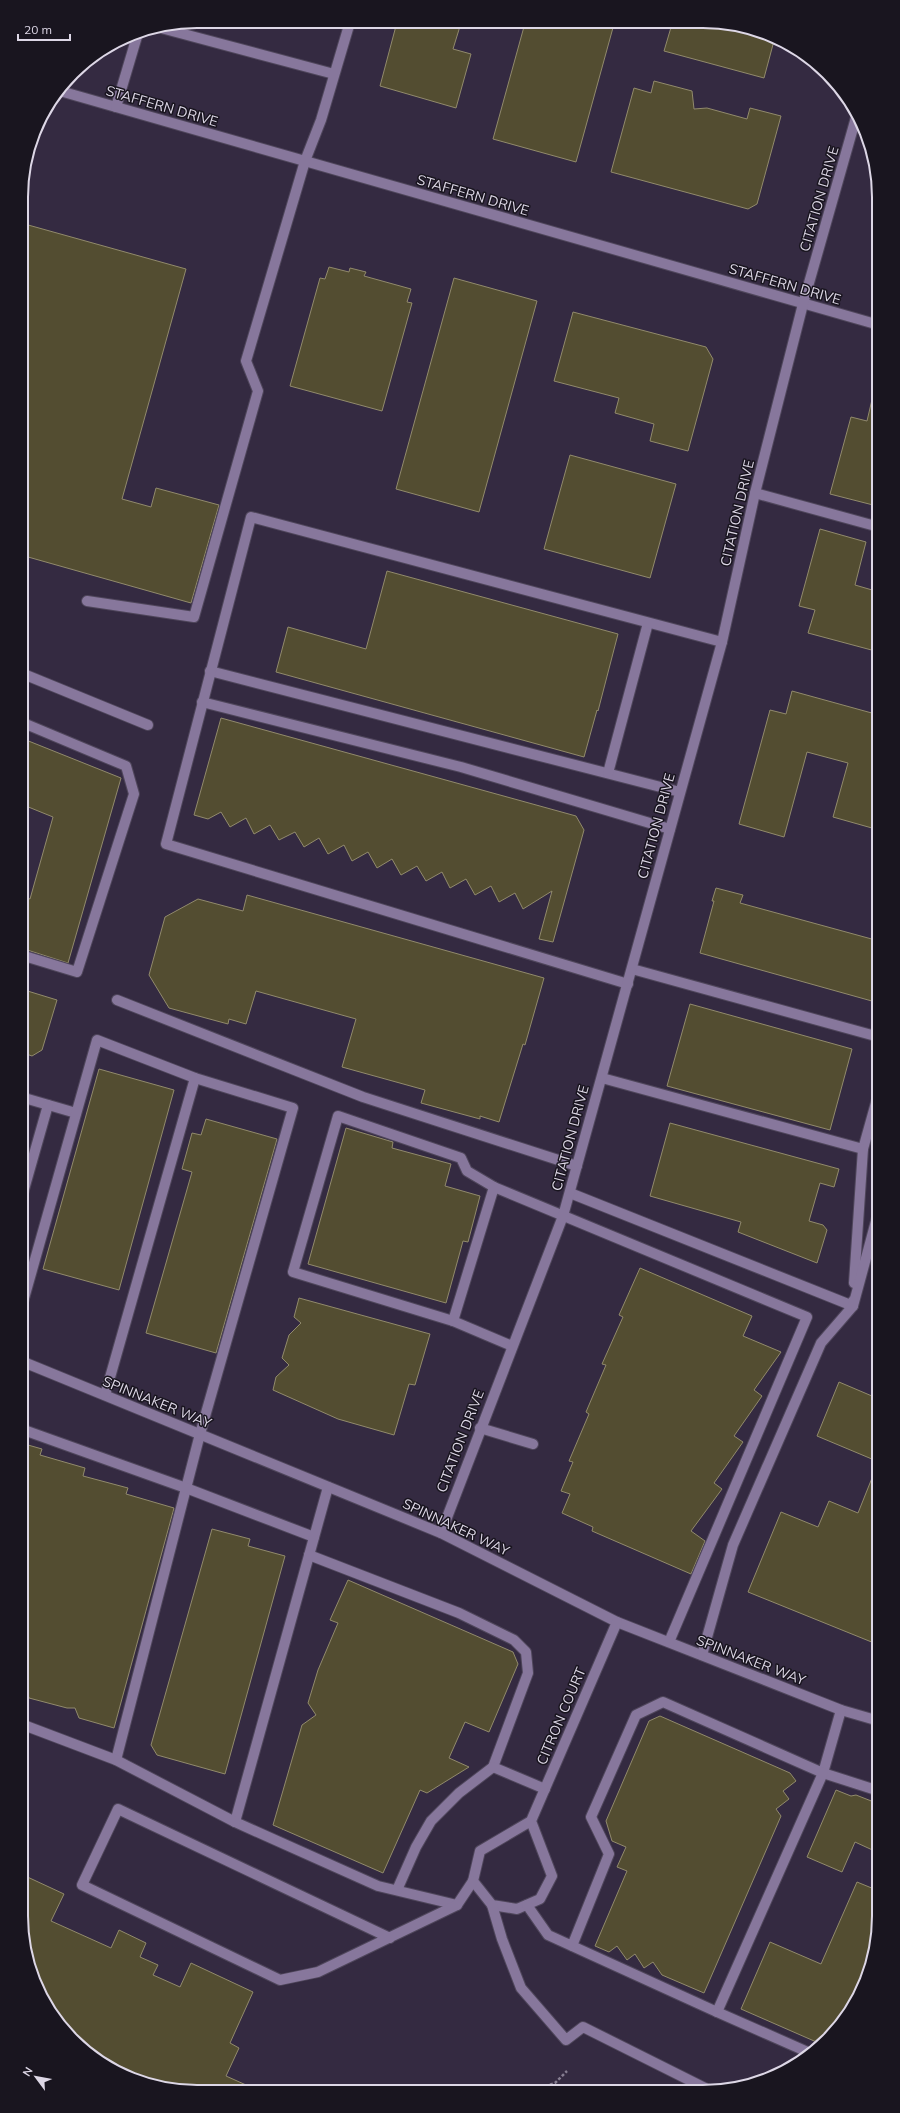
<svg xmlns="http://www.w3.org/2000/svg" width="900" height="2113" viewBox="0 0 900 2113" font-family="Mulish,sans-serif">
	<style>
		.building { fill: #534d31; stroke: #918a6c }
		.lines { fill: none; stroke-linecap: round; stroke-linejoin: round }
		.minor-casing { stroke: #4f465b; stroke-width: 12 }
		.path { stroke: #857d90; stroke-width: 2.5; stroke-dasharray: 3 2; stroke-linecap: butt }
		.minor { stroke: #87779c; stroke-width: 10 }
		.labels { text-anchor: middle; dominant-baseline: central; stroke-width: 3; stroke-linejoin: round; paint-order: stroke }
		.street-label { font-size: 14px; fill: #ddd7e6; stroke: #19151f }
		.rim { fill: none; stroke: #ddd7e6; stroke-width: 2 }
	</style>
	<rect width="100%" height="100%" fill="#342a41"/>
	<g class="building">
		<path d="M397,22L461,23L453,49L471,54L456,108L380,86Z"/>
		<path d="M525,23L614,24L576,162L493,139Z"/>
		<path d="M672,24H737L775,37L764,78L664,51Z"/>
		<path d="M654,81L692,91L694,109L707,108L747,119L750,108L781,116L757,204L748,209L611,172L634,88L651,93Z"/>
		<path d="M21,223L186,269L122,499L151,507L156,488L219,505L191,603L21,555Z"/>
		<path d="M329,267L349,272L350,268L366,272L364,276L411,289L407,302L412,303L382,411L290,386L320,278L325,279Z"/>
		<path d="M454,278L537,301L479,512L396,489Z"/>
		<path d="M573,312L706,347L713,359L688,451L650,441L654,424L615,413L619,398L554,381Z"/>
		<path d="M874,391L879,392V498L877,506L830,494L851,417L867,421Z"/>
		<path d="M570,455L676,484L650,578L544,549Z"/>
		<path d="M820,529L866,542L855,585L879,592V652L808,633L815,610L799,606Z"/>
		<path d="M387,571L618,634L598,711L597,710L584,757L276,672L288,627L366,649Z"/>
		<path d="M792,691L879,715V830L833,817L848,763L807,752L784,837L739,824L770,710L786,714Z"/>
		<path d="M221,718L576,816L584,830L553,942L539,939L552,891L523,909L515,893L499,902L491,886L475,895L466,879L450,888L442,872L426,881L417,866L401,875L392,859L377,868L368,852L352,861L344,845L328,854L319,838L304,847L295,832L279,840L270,825L254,834L246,818L230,827L221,812L208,819L194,815Z"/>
		<path d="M21,738L121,778L68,963L21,948V896L30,899L53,817L21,804Z"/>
		<path d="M716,888L743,895L740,903L879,941V1003L700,953L714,901H712Z"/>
		<path d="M247,895L544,978L525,1045L523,1044L499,1122L480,1116V1119L421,1103L425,1090L342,1067L356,1019L256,991L246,1024L229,1019L228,1024L169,1008L149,975L165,917L198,899L243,911Z"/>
		<path d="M21,989L57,1000L42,1050L32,1056L21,1052Z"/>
		<path d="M690,1004L852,1049L830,1130L667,1086Z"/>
		<path d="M99,1069L174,1090L119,1290L43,1269Z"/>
		<path d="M206,1119L277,1139L216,1353L146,1333L192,1172L182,1169L192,1133L201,1135Z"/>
		<path d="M670,1123L839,1169L834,1187L820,1183L809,1221L823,1225L827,1230L817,1263L738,1232L741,1222L650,1196Z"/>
		<path d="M346,1128L393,1142L392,1148L451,1164L445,1186L480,1196L468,1242L463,1241L446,1303L308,1264Z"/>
		<path d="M640,1268L752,1316L743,1336L781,1352L754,1390L762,1396L734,1436L743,1442L714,1483L722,1489L691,1531L705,1541L691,1574L592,1531L593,1527L562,1513L570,1494L561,1491L573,1462L569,1461L589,1414L586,1412L606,1365L602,1364L623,1317L619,1315Z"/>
		<path d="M299,1298L430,1334L415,1385L409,1384L394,1435L338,1419L273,1390L276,1377L289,1365L282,1358L289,1335L301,1323L294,1317Z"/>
		<path d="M839,1382L879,1399V1462L817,1436Z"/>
		<path d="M21,1443L42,1449L40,1455L85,1468L83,1476L128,1488L126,1494L174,1508L114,1728L79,1718L75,1708H67L29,1698L27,1691L21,1689Z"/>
		<path d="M878,1463L879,1645L748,1592L781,1512L818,1527L829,1501L858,1513Z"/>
		<path d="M212,1529L250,1539L248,1546L285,1556L225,1774L157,1755L151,1745Z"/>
		<path d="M348,1580L513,1652L518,1664L489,1732L465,1722L449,1758L469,1767L427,1793L420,1790L383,1873L273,1825L302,1725L316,1715L308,1703L318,1670L338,1623L330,1620Z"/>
		<path d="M660,1716L790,1773L796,1781L783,1791L789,1799L776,1809L781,1816L704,1993L662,1975L653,1962L644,1968L635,1954L627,1960L617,1946L609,1952L595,1946L627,1871L617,1867L626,1847L612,1841L606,1821L649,1721Z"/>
		<path d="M836,1790L851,1796L856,1795L879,1804V1853L855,1842L842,1872L807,1857Z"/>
		<path d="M21,1874L64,1894L51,1921L111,1948L119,1930L146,1943L140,1957L158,1965L153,1975L180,1987L191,1963L253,1992L230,2043L239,2048L226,2076L255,2089H163L119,2074L81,2048L45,2004L27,1961L21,1916Z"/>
		<path d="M857,1882L879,1891V1927L866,1983L836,2032L821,2044L741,2009L770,1942L821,1964Z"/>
	</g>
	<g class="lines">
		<g class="minor-casing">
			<g id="minor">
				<path d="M161,28L334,74"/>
				<path d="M60,91L879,325"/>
				<path d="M116,107L138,33"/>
				<path d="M755,493L879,527"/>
				<path d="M87,601L194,617L258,391L246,361L305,161L321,120L350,22"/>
				<path d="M210,671L680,792"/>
				<path d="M21,673L148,725"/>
				<path d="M202,702L461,767L670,829"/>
				<path d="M608,773L648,623"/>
				<path d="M21,835L23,830L21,829"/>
				<path d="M21,955L77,972L134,794L126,766L21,722"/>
				<path d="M632,969L879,1037"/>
				<path d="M628,984L166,844L251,517L722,642"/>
				<path d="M117,1000L363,1097L577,1166"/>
				<path d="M602,1078L863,1149L879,1092"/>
				<path d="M21,1097L76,1113"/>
				<path d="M570,1193L853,1306V1301"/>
				<path d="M21,1200L48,1105"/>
				<path d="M854,1283L863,1149"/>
				<path d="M21,1309L97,1040L195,1078L293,1108L200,1434L116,1760"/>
				<path d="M453,1321L293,1272L338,1116L461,1158L467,1171L494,1187"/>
				<path d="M512,1346L453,1321L494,1187L807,1317L669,1642"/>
				<path d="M21,1361L441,1533L617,1622L841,1710L879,1721"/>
				<path d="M105,1395L195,1078"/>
				<path d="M480,1428L533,1444"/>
				<path d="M21,1429L186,1488L314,1537"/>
				<path d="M328,1487L235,1822L378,1886L457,1905"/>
				<path d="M441,1533L563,1216L722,642L755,493L803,304L857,114"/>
				<path d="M309,1555L459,1613L514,1640L526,1652L528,1673L493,1767L459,1793L431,1821L416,1847L397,1890"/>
				<path d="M702,1655L733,1545L821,1343L853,1306L879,1210"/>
				<path d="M841,1710L823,1773L879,1791"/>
				<path d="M21,1724L116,1760L235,1822"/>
				<path d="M493,1767L545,1789"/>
				<path d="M531,1821L552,1876L540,1899L517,1909L492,1905L473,1881L480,1851L531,1821L617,1622"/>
				<path d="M492,1905L502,1939L521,1988L566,2040L583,2027L711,2091"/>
				<path d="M527,1905L548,1935L717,2012L823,1773L663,1702L636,1715L591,1817L609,1854L572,1946"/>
				<path d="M390,1938L118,1809L82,1885L280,1980L318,1972L457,1905L473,1881"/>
				<path d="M717,2012L810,2053"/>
			</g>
		</g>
		<path class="path" d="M531,2091L555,2083L567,2071"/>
		<use href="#minor" class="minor"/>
	</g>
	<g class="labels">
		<g class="street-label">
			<text transform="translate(162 106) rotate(16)">STAFFERN DRIVE</text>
			<text transform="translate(473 195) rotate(16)">STAFFERN DRIVE</text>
			<text transform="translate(819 199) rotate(-74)">CITATION DRIVE</text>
			<text transform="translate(785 284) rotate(16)">STAFFERN DRIVE</text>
			<text transform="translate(737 513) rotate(-77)">CITATION DRIVE</text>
			<text transform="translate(656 826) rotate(-75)">CITATION DRIVE</text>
			<text transform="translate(570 1138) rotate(-75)">CITATION DRIVE</text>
			<text transform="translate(157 1402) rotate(22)">SPINNAKER WAY</text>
			<text transform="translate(460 1441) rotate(-69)">CITATION DRIVE</text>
			<text transform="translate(456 1527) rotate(25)">SPINNAKER WAY</text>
			<text transform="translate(751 1660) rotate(21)">SPINNAKER WAY</text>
			<text transform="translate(561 1716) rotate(-67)">CITRON COURT</text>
		</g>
	</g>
	<path d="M0 0H900V2113H0ZM197 28H703A169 169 0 0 1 872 197V1916A169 169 0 0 1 703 2085H197A169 169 0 0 1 28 1916V197A169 169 0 0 1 197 28Z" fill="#19151f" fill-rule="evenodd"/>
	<path class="rim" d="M197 28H703A169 169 0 0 1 872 197V1916A169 169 0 0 1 703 2085H197A169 169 0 0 1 28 1916V197A169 169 0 0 1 197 28Z"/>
	<g transform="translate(36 2077) rotate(302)" stroke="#19151f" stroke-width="3" paint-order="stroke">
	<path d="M0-3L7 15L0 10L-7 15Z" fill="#ddd7e6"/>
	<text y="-6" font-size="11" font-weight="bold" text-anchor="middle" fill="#ddd7e6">N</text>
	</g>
	<path d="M18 34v6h52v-6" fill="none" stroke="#ddd7e6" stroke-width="2"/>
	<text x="24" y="34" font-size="12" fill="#ddd7e6" stroke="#19151f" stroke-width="3" paint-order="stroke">20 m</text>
</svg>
